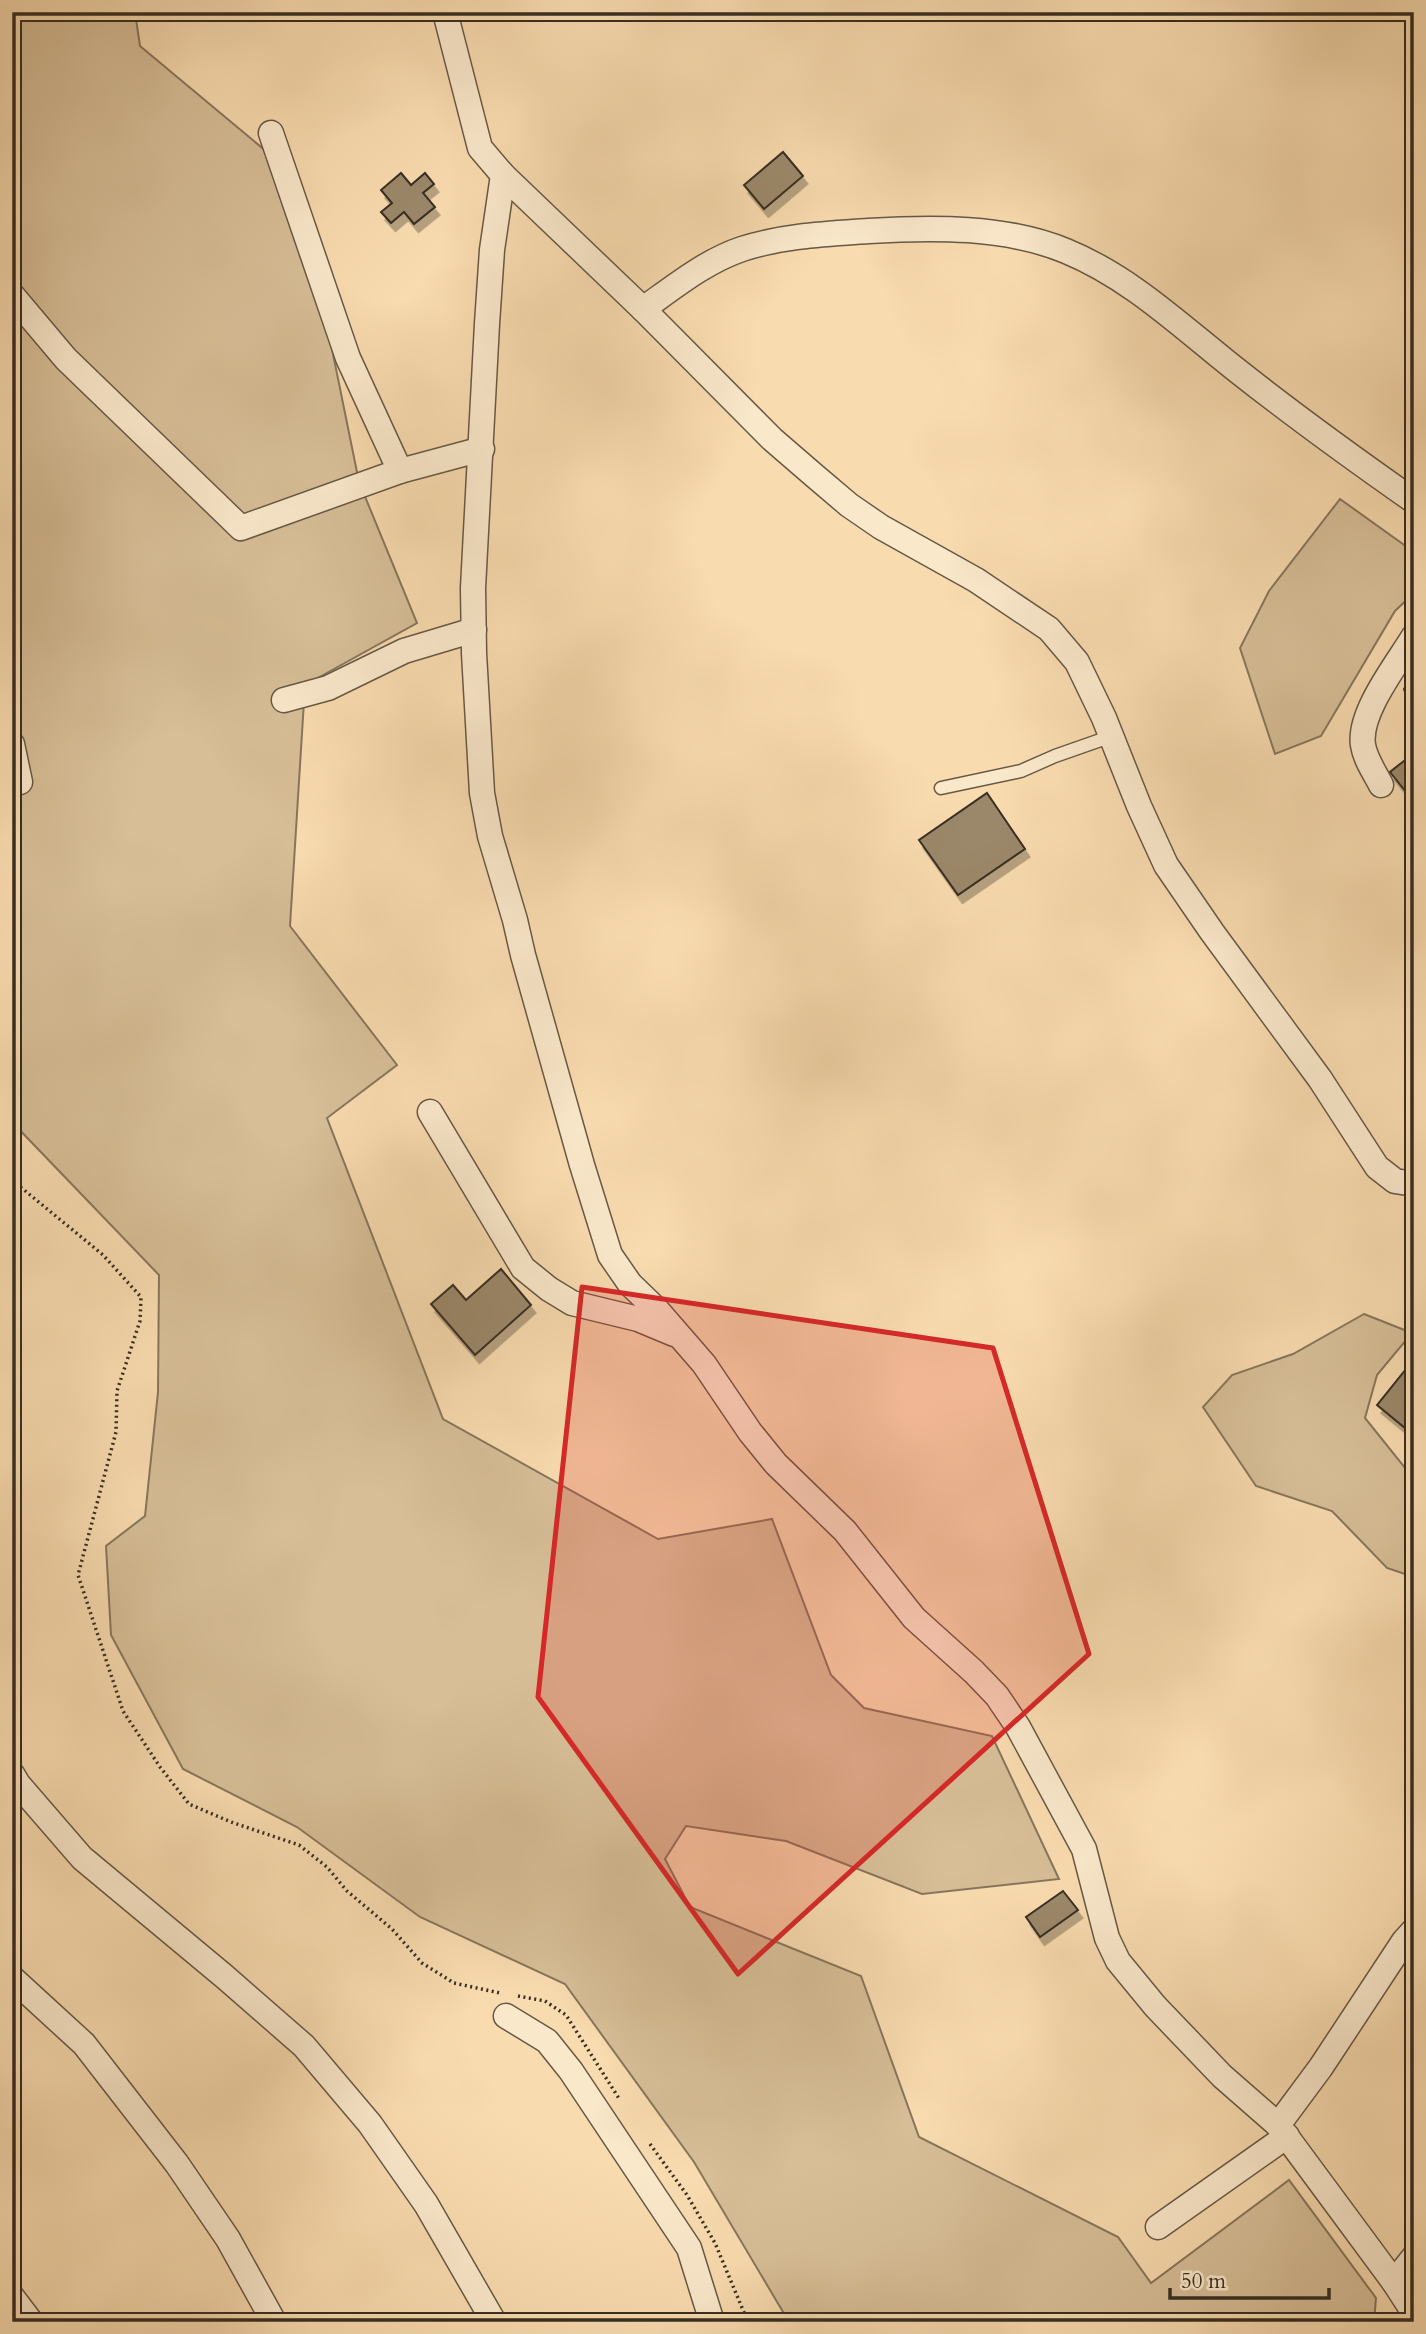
<svg xmlns="http://www.w3.org/2000/svg" width="1426" height="2334" viewBox="0 0 1426 2334" font-family="Cardo,serif">
	<style>
		.green { fill: #d7be97; stroke: #87765c; stroke-width: 2 }
		.building { fill: #9b886b; stroke: #372e22; stroke-width: 2; filter: url(#shadow) }
		.lines { fill: none; stroke-linecap: round; stroke-linejoin: round }
		.service-casing { stroke: #675945; stroke-width: 15 }
		.minor-casing { stroke: #675945; stroke-width: 27 }
		.path { stroke: #372e22; stroke-width: 3.5; stroke-dasharray: 2 3.5; stroke-linecap: butt }
		.service { stroke: #fae8cb; stroke-width: 12 }
		.minor { stroke: #fae8cb; stroke-width: 24 }
		.marked { fill: #d62828; fill-opacity: 0.2; stroke: #d62828; stroke-width: 5; stroke-linejoin: round }
	</style>
	<defs>
		<filter id="shadow"><feDropShadow dx="4.5" dy="8" stdDeviation="0" flood-color="#0004"/></filter>
	</defs>
	<rect width="100%" height="100%" fill="#f8dbaf"/>
	<filter id="stains"><feTurbulence type="fractalNoise" baseFrequency=".00286" numOctaves="4"/><feColorMatrix values="0 0 0 0 .2 0 0 0 0 .09 0 0 0 0 .02 0 0 0 .5 -.17"/></filter>
	<radialGradient id="worn" r=".72"><stop offset=".6" stop-color="#630" stop-opacity="0"/><stop offset="1" stop-color="#630" stop-opacity=".3"/></radialGradient>
	<g class="green">
		<path d="M12,12H135L140,46L297,177L359,482L417,623L305,685L290,926L397,1065L327,1118L443,1419L658,1539L772,1519L831,1675L864,1708L992,1736L1059,1879L922,1894L786,1841L686,1826L665,1859L690,1907L861,1976L919,2137L1118,2237L1151,2283L1289,2180L1376,2298L1374,2322H789L694,2162L565,1984L420,1917L297,1827L183,1769L111,1635L106,1546L145,1516L158,1392L159,1275L12,1122Z"/>
		<path d="M1340,499L1414,552V593L1395,611L1321,736L1275,754L1240,648L1269,591Z"/>
		<path d="M1364,1314L1412,1333L1377,1375L1365,1418L1414,1479V1577L1387,1568L1332,1511L1256,1486L1203,1407L1232,1375L1293,1354Z"/>
	</g>
	<g class="building">
		<path d="M783,152L803,176L764,209L744,185Z"/>
		<path d="M401,173L411,185L425,173L434,184L423,193L435,207L414,224L404,212L391,223L381,212L392,203L381,190Z"/>
		<path d="M1414,673V712H1411L1404,689Z"/>
		<path d="M1414,753V802L1390,772Z"/>
		<path d="M987,793L1025,849L958,895L919,840Z"/>
		<path d="M501,1269L531,1305L475,1355L431,1304L453,1285L466,1300Z"/>
		<path d="M1414,1359V1417L1405,1428L1377,1405Z"/>
		<path d="M1063,1891L1078,1910L1040,1937L1026,1917Z"/>
	</g>
	<g class="lines">
		<g class="service-casing">
			<path id="service" d="M941,788L1021,771L1055,756L1112,736"/>
		</g>
		<g class="minor-casing">
			<g id="minor">
				<path d="M445,12L480,148L503,175L643,309L772,439L816,477L849,505L881,527L976,580L1049,629L1077,662L1104,718L1139,806L1166,865L1212,932L1320,1079L1377,1167L1395,1181L1414,1184"/>
				<path d="M271,133L348,358L400,471L482,449"/>
				<path d="M503,175L492,250L487,324L473,588L474,653L482,793L490,836L515,920L523,955L582,1165L610,1255L630,1284L658,1311L704,1364L750,1432L776,1464L845,1531L914,1618L974,1672L997,1696L1018,1727L1084,1849L1107,1938L1118,1961L1155,2006L1222,2076L1278,2125"/>
				<path d="M12,295L66,359L241,528L400,471"/>
				<path d="M643,309C674,287 706,261 742,249C782,236 826,234 868,231C932,227 1006,226 1066,251C1132,278 1184,329 1239,372C1296,417 1354,459 1414,501"/>
				<path d="M284,700L328,688L404,651L474,630"/>
				<path d="M12,744L20,782"/>
				<path d="M1381,785C1375,773 1365,759 1363,745C1358,713 1397,664 1414,636"/>
				<path d="M430,1112L523,1268L549,1289L572,1303L638,1319L674,1334"/>
				<path d="M12,1774L18,1784L82,1858L225,1977L304,2046L370,2124L426,2204L494,2322"/>
				<path d="M1414,1930L1404,1941L1321,2067L1278,2125L1394,2282L1414,2313"/>
				<path d="M12,1978L84,2044L177,2164L228,2239L274,2322"/>
				<path d="M506,2016L547,2041L571,2071L689,2248L712,2322"/>
				<path d="M1158,2227L1287,2136"/>
				<path d="M1394,2282L1414,2257"/>
				<path d="M12,2297L31,2322"/>
			</g>
		</g>
		<g class="path">
			<path d="M12,1180L103,1255L141,1297L140,1321L117,1391L116,1432L78,1575L123,1711L160,1767L189,1804L231,1822L299,1845L327,1867L347,1891L392,1929L422,1963L454,1983L500,1993"/>
			<path d="M518,1996L545,2001L566,2015L620,2100"/>
			<path d="M650,2144L687,2195L715,2243L748,2322"/>
		</g>
		<use href="#service" class="service"/>
		<use href="#minor" class="minor"/>
	</g>
	<path class="marked" d="M582,1287L993,1348L1089,1654L738,1974L538,1697Z"/>
	<rect width="1426" height="2334" fill="none" stroke="#f8dbaf" stroke-width="42"/>
	<rect x="14" y="14" width="1398" height="2306" fill="none" stroke="#372e22" stroke-width="3.5"/>
	<rect x="21" y="21" width="1384" height="2292" fill="none" stroke="#372e22" stroke-width="2"/>
	<path d="M1170 2288v10h159v-10" fill="none" stroke="#372e22" stroke-width="3.5"/>
	<text x="1181" y="2288" font-size="21" fill="#372e22" stroke="#fae8cb" stroke-width="5" paint-order="stroke">50 m</text>
	<rect width="100%" height="100%" filter="url(#stains)"/>
	<rect width="100%" height="100%" fill="url(#worn)"/>
</svg>
